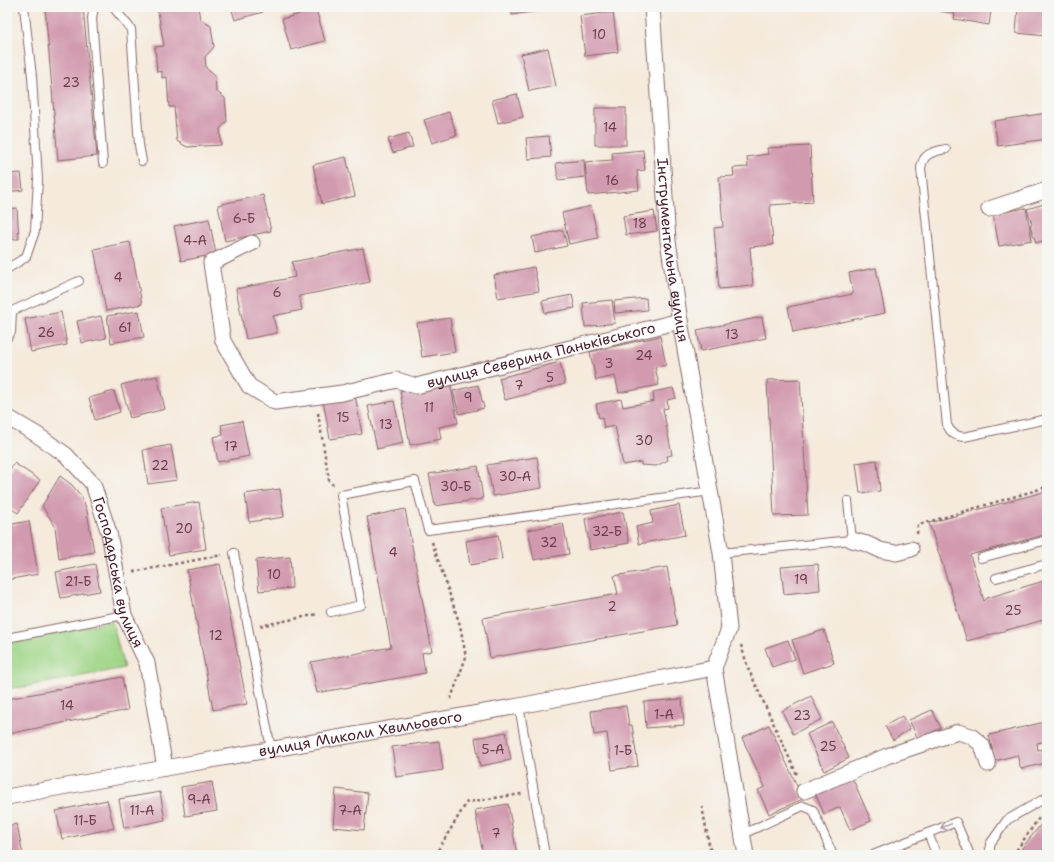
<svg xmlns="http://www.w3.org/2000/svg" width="1054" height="862" viewBox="0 0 1054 862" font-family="'Shantell Sans',sans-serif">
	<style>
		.green { fill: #9ed586; stroke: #747a58 }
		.building { fill: #d29aaf }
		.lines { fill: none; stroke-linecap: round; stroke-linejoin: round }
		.service-casing { stroke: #866669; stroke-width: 10 }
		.minor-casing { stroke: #866669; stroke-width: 17 }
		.path { stroke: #866669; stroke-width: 2.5; stroke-dasharray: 3 3; stroke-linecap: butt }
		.service { stroke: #fff; stroke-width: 8 }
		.minor { stroke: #fff; stroke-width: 15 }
		.oneway { stroke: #ae9aa0 }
		.labels { text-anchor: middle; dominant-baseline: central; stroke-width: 4; stroke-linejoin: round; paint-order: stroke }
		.number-label { font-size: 13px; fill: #6c3e4c }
		.street-label { font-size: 15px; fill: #4a1f2b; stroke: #f6f6f2 }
	</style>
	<rect width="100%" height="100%" fill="#f6f6f2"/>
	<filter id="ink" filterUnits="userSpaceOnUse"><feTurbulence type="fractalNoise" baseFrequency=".025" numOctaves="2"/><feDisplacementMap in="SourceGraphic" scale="8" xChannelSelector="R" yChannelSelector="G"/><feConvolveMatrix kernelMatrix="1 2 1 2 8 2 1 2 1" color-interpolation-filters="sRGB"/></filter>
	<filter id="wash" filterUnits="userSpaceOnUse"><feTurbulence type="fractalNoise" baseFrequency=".012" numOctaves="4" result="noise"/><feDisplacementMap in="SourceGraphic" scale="16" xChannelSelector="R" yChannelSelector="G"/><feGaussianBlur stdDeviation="0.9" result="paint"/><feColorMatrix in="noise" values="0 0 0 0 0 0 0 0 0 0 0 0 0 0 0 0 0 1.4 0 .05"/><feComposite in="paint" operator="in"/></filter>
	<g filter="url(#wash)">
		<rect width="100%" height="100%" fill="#f5eadb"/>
		<path class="green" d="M112,621L124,668L24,687L7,688V642Z"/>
		<g id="blocks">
			<g class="building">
				<path d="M45,7H83L97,156L58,160Z"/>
				<path d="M160,7H198L200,19L211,26L214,47L205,57L206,68L215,76L216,91L225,98L227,121L220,129L221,145L187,147L177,141L174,107H169L167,77L162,78V71L157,72L155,47L164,46L158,12Z"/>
				<path d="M231,7H261L263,12L235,20Z"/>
				<path d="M511,7H545V10L512,15Z"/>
				<path d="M940,7H998L997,11L991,10L989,25L954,19L955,14L940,11Z"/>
				<path d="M1018,7H1047V36L1016,33Z"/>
				<path d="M316,9L325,41L291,50L282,19Z"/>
				<path d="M613,12L618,52L585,56L580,16Z"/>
				<path d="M548,48L556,86L529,91L521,54Z"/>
				<path d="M517,94L523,117L498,123L492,100Z"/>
				<rect x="595" y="108" width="31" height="37"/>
				<path d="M449,112L457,135L432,143L424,120Z"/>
				<path d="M1047,113V139L998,146L994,121Z"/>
				<path d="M409,133L413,147L393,153L388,139Z"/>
				<path d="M549,136L551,157L528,159L526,138Z"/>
				<path d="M810,146L813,202L770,205L773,245L750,247L753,286L719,289L714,228L723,227L719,177L734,176L733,168L748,167L747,157L768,154L767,148Z"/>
				<path d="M643,150L645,170L637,171L639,190L588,195L585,162L613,160L612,153Z"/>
				<path d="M346,157L355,196L322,204L313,165Z"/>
				<path d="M584,160L585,177L558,180L556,163Z"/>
				<path d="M21,173L23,190L7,192V174Z"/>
				<path d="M263,195L271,231L225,241L218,205Z"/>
				<path d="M1047,203V239L1036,243L1030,225L1032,224L1027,209Z"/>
				<path d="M591,206L598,238L569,244L562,213Z"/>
				<path d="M17,208L19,239H7V209Z"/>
				<path d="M1026,208L1032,240L999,246L993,214Z"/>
				<path d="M654,211L657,231L626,235L623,216Z"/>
				<path d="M209,219L216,254L181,261L174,226Z"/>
				<path d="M563,230L567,246L535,253L532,237Z"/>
				<path d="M130,242L142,304L106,311L94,249Z"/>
				<path d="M363,248L370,282L299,296L302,310L273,316L277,333L246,339L236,289L295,277L292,262Z"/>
				<path d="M534,267L539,291L498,298L494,275Z"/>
				<path d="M876,268L885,313L793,332L788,307L853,294L849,273Z"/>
				<path d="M572,295L575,308L545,313L542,301Z"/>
				<path d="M646,298L647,310L615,313L614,301Z"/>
				<path d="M612,300L615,323L585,327L583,303Z"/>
				<path d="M139,311L144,337L111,343L107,316Z"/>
				<path d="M61,312L67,345L31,352L25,319Z"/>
				<path d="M101,316L106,338L82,343L77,321Z"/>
				<path d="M762,317L766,338L701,351L697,330Z"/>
				<path d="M450,318L455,352L422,357L417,323Z"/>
				<path d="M660,336L666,365L655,367L659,385L619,393L615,376L596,380L590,352Z"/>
				<path d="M560,362L565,384L505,400L499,378Z"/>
				<path d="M157,376L165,409L130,418L121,385Z"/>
				<path d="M800,379L808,515L774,516L767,380Z"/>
				<path d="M450,382L458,423L439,427L441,439L410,445L400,391Z"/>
				<path d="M478,385L484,408L459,414L453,391Z"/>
				<path d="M673,388L676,398L667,400L668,408L663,409L672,455L667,456L668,460L656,466L641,465V462L623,465L615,426L604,428L602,417L599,418L596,404L621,399L623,407L650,402L654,401L653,392Z"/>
				<path d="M114,391L120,412L95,420L89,398Z"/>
				<path d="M355,395L362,434L330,439L323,400Z"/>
				<path d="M394,401L403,443L377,449L368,406Z"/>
				<path d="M242,421L249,456L218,462L213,437L223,435L221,425Z"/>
				<path d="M171,445L177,480L148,484L143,450Z"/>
				<path d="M537,457L542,488L493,496L487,465Z"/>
				<path d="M877,460L880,491L860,493L856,463Z"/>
				<path d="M14,463L40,480L18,513L7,506V474Z"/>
				<path d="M478,466L483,499L435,506L429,474Z"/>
				<path d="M60,476L72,485L82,497L87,511L94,552L59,559L55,526L42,506Z"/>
				<path d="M280,489L284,517L249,522L245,494Z"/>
				<path d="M1047,491V534L970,555L984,601L987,598L1047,580V619L967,641L929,523Z"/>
				<path d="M199,502L206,549L169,555L161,508Z"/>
				<path d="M679,505L685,535L639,544L636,527L653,523L651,511Z"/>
				<path d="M405,509L432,651L422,653L425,673L317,693L311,662L391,647L367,517Z"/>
				<path d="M623,512L629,543L590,550L585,519Z"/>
				<path d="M29,521L38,574L7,580V525Z"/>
				<path d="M563,523L569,554L534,560L528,530Z"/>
				<path d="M498,535L502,559L470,565L466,541Z"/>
				<path d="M290,557L292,588L259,591L256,560Z"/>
				<path d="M95,564L100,591L61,598L56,572Z"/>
				<path d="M220,564L247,704L213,710L187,570Z"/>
				<path d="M818,564L820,590L784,594L781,567Z"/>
				<path d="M667,567L677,625L490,658L483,618L618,594L614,576Z"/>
				<path d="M824,630L834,663L803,673L792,640Z"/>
				<path d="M788,640L795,659L772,667L765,648Z"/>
				<path d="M122,677L128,710L7,734V699Z"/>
				<path d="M811,696L822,719L793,734L782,711Z"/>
				<path d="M682,699L684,725L646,728L644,702Z"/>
				<path d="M626,706L629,725H632L638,766L612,770L607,733L594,735L591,711Z"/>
				<path d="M932,710L941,728L918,739L909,720Z"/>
				<path d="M902,716L910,729L893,740L885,726Z"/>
				<path d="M832,722L849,758L824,771L807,734Z"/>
				<path d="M1045,722L1047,741L1037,743L1038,750L1043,749L1046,763L1021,769L1017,755L995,761L989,735Z"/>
				<path d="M769,725L803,799L769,814L758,790L765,787L742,738Z"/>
				<path d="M506,732L511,760L480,766L475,738Z"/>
				<path d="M439,741L443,770L396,777L392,747Z"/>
				<path d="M852,777L871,821L850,830L840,807L824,814L815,793Z"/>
				<path d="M212,782L217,811L185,816L181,787Z"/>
				<path d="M336,789L368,793L364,830L333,827Z"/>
				<path d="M160,792L165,820L124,828L119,799Z"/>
				<path d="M107,800L114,828L62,839L56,811Z"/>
				<path d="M508,804L517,855H483L475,810Z"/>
				<path d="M1047,817V855H1017L1029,839Z"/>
				<path d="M17,824L23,855H7V826Z"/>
			</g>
		</g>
	</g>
	<g filter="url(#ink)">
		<use href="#blocks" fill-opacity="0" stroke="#866669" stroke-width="1"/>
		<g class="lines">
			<g class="service-casing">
				<g id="service">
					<path d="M94,7L92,18L103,163"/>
					<path d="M113,7L131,29L139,145L142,161"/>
					<path d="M946,149C933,152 923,153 921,168L947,425C951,433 955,436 964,437L1047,419"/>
					<path d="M7,269L26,257L35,231L38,180L32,76L24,7"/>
					<path d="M7,338L11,332L12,311L79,281"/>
					<path d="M234,553L271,749"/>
					<path d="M721,553L852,540L848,501"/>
					<path d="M981,558L1047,540"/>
					<path d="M996,578L1047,564"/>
					<path d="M331,612L361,605L341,495L415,481L428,530L711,491"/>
					<path d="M7,638L124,615"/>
					<path d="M519,706L545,855"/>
					<path d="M928,833L956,822L970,855"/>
					<path d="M743,834L803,806L813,810L833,855"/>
					<path d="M873,855L928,833L935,851"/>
					<path d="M990,855V844L1007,820L1047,797"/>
				</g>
			</g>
			<g class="minor-casing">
				<g id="minor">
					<path id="s1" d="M652,7L668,241L680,321L721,553L729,629L714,668L746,855"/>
					<path d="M989,209L1047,190"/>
					<path id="s2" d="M252,243L211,263L223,341L249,386L275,402L342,393L397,380L416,386L680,321"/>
					<path id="s3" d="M7,417L36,434L66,455L93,484L109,533L124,615L147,663L165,768"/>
					<path d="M852,540L867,544L880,550L896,553L911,549"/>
					<path d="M804,791L887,756L958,732L971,736L982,745L988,764"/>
					<path id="s4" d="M7,797L165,768L519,706L714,668"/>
				</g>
			</g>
			<g class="path">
				<path d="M318,413L329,480L333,485"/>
				<path d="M917,534L918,525L1047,487"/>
				<path d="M432,542L460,625L466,657L450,701"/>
				<path d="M133,572L222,555"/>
				<path d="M260,626L318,614"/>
				<path d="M741,645L748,668L798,777"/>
				<path d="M702,806L711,855"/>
				<path d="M435,855L467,802L522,794"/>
				<path d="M1013,855L1039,818"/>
			</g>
			<use href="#service" class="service"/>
			<use href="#minor" class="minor"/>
		</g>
		<defs><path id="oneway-shaft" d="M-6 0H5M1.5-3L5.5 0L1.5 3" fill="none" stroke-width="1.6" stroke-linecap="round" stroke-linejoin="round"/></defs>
		<use class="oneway" href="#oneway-shaft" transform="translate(946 826) rotate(158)"/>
	</g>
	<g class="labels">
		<g class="number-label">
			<text x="599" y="34">10</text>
			<text x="71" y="82">23</text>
			<text x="610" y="127">14</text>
			<text x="612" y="180">16</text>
			<text x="244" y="218">6-Б</text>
			<text x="640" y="223">18</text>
			<text x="195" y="240">4-А</text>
			<text x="118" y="277">4</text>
			<text x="277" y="292">6</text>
			<text x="125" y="327">61</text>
			<text x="46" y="332">26</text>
			<text x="732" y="334">13</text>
			<text x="644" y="355">24</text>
			<text x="609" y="363">3</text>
			<text x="550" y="377">5</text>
			<text x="519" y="385">7</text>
			<text x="468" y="397">9</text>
			<text x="429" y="407">11</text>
			<text x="343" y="417">15</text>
			<text x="386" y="424">13</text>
			<text x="644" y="440">30</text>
			<text x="231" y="446">17</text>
			<text x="160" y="465">22</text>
			<text x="515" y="476">30-А</text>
			<text x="456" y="486">30-Б</text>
			<text x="184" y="528">20</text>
			<text x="607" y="531">32-Б</text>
			<text x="549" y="542">32</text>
			<text x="393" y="552">4</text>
			<text x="274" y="574">10</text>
			<text x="801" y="579">19</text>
			<text x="78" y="581">21-Б</text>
			<text x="612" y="606">2</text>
			<text x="1013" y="610">25</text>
			<text x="216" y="635">12</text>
			<text x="67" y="705">14</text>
			<text x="664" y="714">1-А</text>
			<text x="802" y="715">23</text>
			<text x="828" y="746">25</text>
			<text x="493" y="749">5-А</text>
			<text x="623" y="750">1-Б</text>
			<text x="199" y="799">9-А</text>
			<text x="142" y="810">11-А</text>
			<text x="350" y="810">7-А</text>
			<text x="85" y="820">11-Б</text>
			<text x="496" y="833">7</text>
		</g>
		<g class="street-label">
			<text stroke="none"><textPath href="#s1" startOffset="244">Інструментальна вулиця</textPath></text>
			<text stroke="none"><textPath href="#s2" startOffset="480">вулиця Северина Паньківського</textPath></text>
			<text stroke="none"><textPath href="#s3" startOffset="202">Господарська вулиця</textPath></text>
			<text stroke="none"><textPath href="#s4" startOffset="359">вулиця Миколи Хвильового</textPath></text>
		</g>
	</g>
	<rect width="1054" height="862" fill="none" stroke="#f6f6f2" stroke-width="24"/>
</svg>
